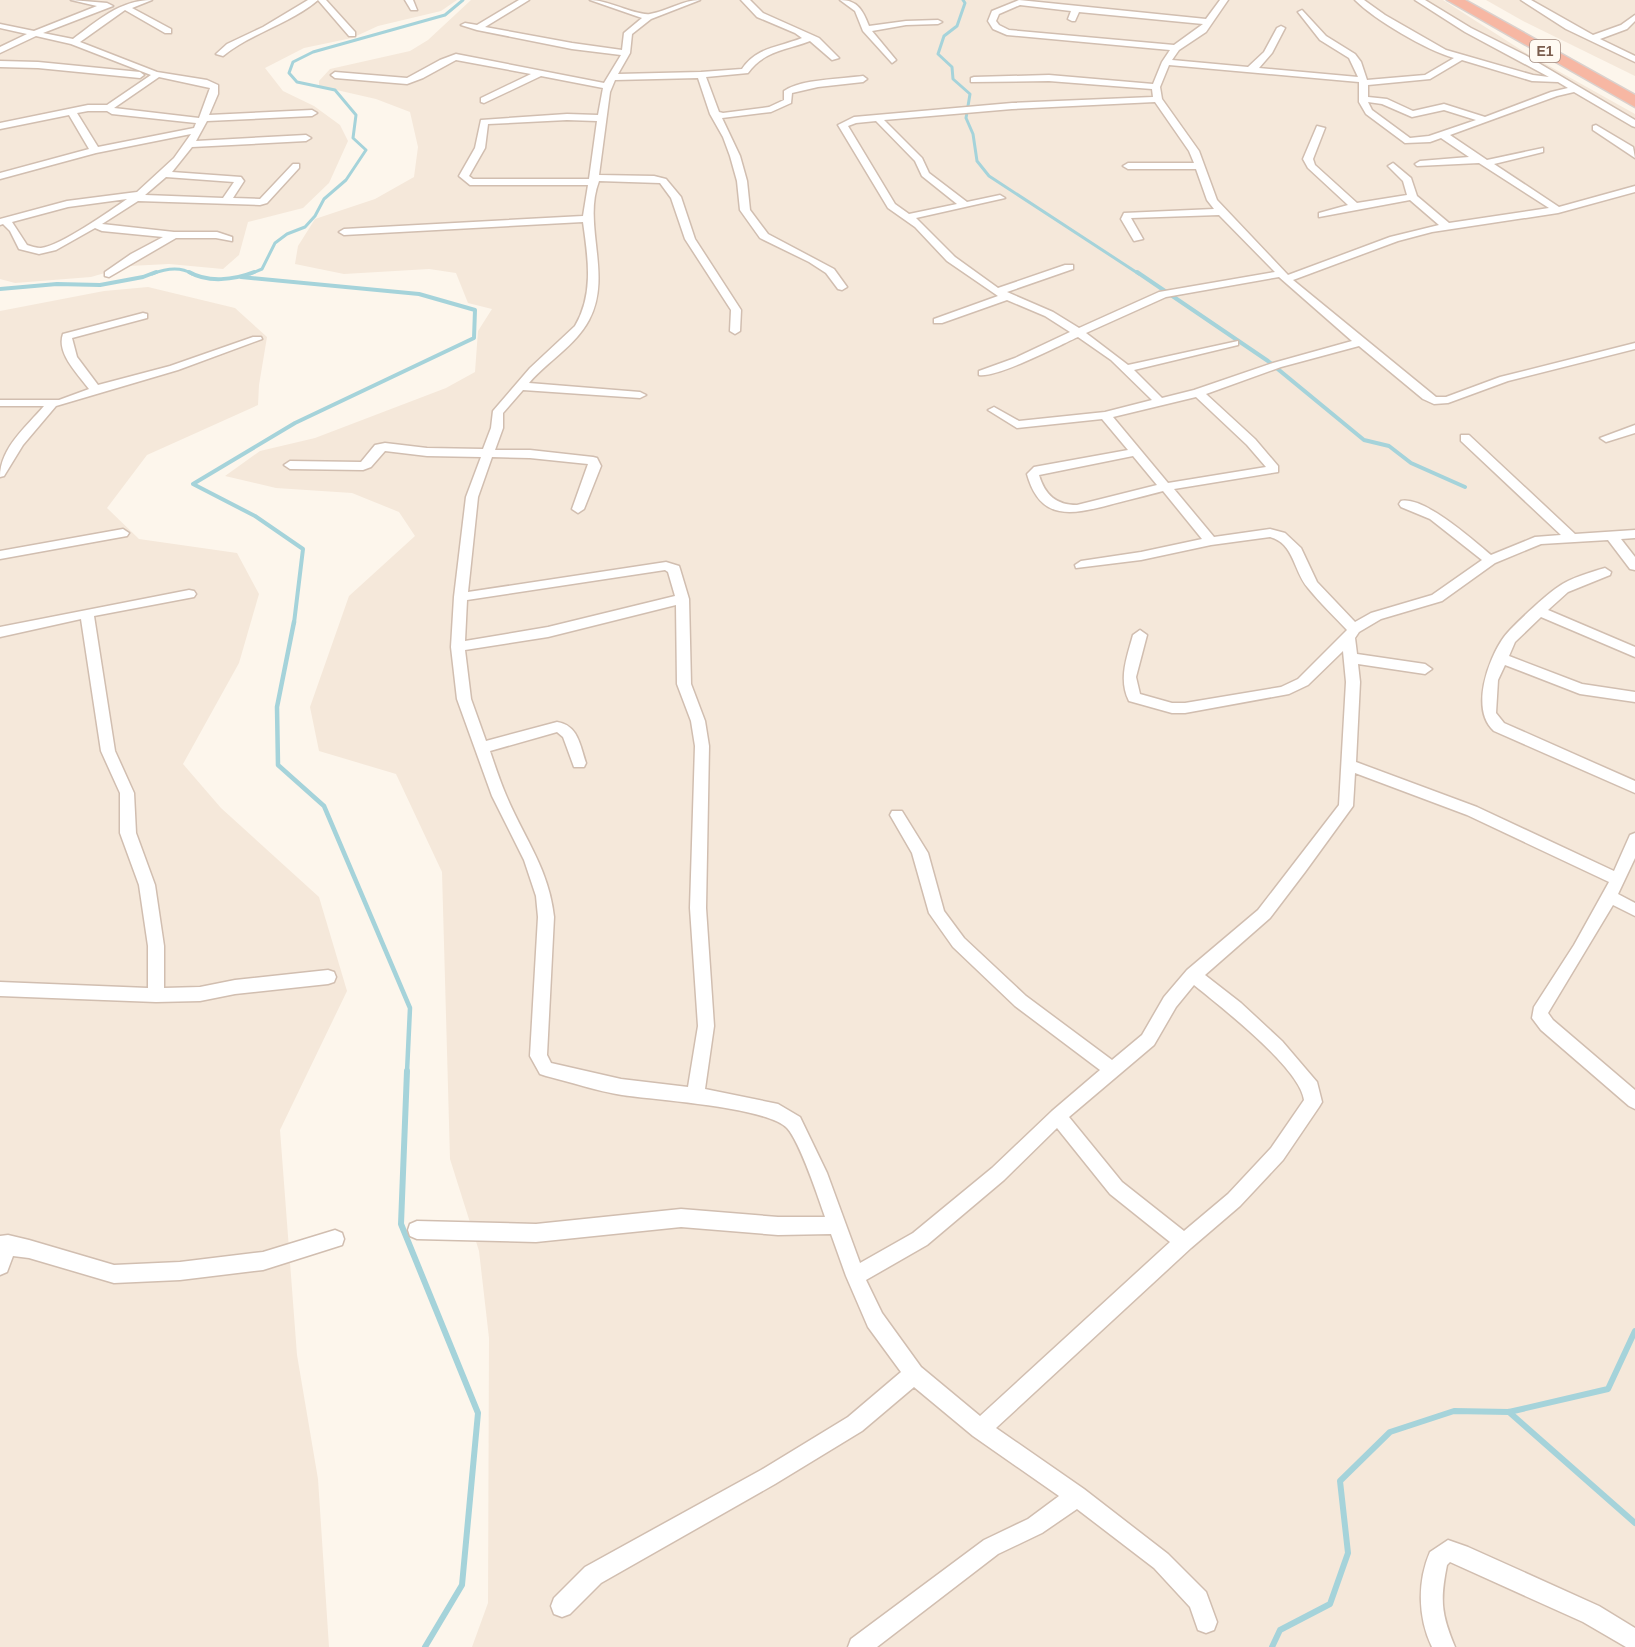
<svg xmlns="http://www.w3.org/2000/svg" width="1635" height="1647" viewBox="0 0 1635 1647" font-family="Arial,sans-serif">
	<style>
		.residential { fill: #f5e8da }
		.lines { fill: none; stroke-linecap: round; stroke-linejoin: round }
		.stream-far3 { stroke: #a5d3da; stroke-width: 3 }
		.stream-far2 { stroke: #a5d3da; stroke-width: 4 }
		.stream-far1 { stroke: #a5d3da; stroke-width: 4.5 }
		.stream { stroke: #a5d3da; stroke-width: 6 }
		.minor-casing { stroke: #d1beb0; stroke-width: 3 }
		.motorway-casing { stroke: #dad1cd; stroke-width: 3 }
		.minor { fill: #fff; fill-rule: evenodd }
		.motorway { fill: #f7b7a3; fill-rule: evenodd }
		.labels { text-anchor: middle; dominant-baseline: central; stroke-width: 4.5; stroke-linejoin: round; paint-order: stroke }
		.shield { fill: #fffaf3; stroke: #a28b7f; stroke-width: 1.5 }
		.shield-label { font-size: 14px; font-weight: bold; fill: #7a5c4d }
	</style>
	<rect width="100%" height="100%" fill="#fdf6ec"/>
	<g class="residential">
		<path d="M0,0H457L441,11L378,26L352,38L304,48L265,68L283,91L314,106L340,125L348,141L329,183L303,208L248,222L239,255L223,269L169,264L129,266L91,277L15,283L0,279Z"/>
		<path d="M471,0H1443L1526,53L1635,114V1647H472L488,1603L489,1338L479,1251L450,1159L442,872L396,774L319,751L310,707L349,596L415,536L399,512L352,493L276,488L225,476L260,451L315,438L446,388L475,372L478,331L492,309L468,303L456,273L429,269L344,274L295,264L298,246L315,219L375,199L414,177L418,147L410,112L376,99L319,86V81L330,69L410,51L428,40Z"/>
		<path d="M1486,0H1635V76L1523,21Z"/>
		<path d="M148,287L235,308L267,337L259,385L258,405L147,455L107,508L139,539L237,553L259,594L239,663L183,764L221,808L319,897L347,991L280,1130L297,1355L318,1479L329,1647H0V311L104,291Z"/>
	</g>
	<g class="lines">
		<g class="stream-far3">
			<path d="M963,0L965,3L957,26L944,36L938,54L952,67L953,79L970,94L966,118L973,134L977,161L989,176L1139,274"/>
			<path d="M152,274C165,269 180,266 192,274"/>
			<path d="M250,274L262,269L275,243L287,234L305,227L315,216L324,199L346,180L366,150L353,138L356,115L335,90L297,82L289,73L293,62L313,52L445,15L463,0"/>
		</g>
		<g class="stream-far2">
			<path d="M189,272C208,283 234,280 254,272"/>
			<path d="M1137,272L1268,361L1364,440L1389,446L1411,463L1465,487"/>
			<path d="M241,277L419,294L475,310L474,338L295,423L193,484L255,516L303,549L294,623"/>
			<path d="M0,289L57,284L100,285L143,277L156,272"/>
		</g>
		<path class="stream-far1" d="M294,622L277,707L278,765L324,806L410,1008L407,1072"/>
		<g class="stream">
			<path d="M407,1071L401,1224L478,1413L462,1585L425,1647"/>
			<path d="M1509,1412L1635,1523"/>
			<path d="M1272,1647L1280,1630L1330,1604L1348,1553L1340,1481L1390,1432L1454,1411L1509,1412L1608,1389L1635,1331"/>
		</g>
		<g class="minor-casing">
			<g id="minor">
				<path d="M71,0L107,3L113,6L43,33L73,39C97,21 120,0 152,0L132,8L171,29V33H165L125,10L80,42L157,72L207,80L218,85V94L209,115L312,110L317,113L312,116L207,121L196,141L306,135L311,138L306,141L192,147L172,172L241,177L244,181L233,198L260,199L293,164H299V168L267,203L260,205L138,201L102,224L174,232H217L232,237V241L216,238H176L109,277L105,276V272L131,254L163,237L102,231L95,228L56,250L39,254L19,249L10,231L3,224L0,225V219L67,201L137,192L174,158L191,134L96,153L0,179V173L89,149L69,115L0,129V123L88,105H107L151,75L71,44L36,36L0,53V47L27,34L0,28V24L34,31L97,6ZM159,77L210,88L199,118L114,108ZM88,111H107L112,114L196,123L194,128L98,147L77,113ZM166,177L234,182L223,198L145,195ZM127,199C110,211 60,246 41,248C36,248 31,246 27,245L12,222L68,207Z"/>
				<path d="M308,0H326L355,32V36H349L318,0C290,24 251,33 223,56L216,54L227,44L263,27Z"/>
				<path d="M405,0H413L417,10H411Z"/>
				<path d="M519,0H529L485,27L572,43L622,50L624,33L642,18L590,0C608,0 637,16 650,14C668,11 682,0 700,0L651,19L632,34L630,53L618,74L701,72L742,69C756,47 780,47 802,38L795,33L757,17L741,0H750L763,13L819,38L839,58L832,60L810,41C787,50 763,51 748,73L706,77L719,112L723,113L769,107L784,100V91C801,79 841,79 863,76L867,79L863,82L818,87L792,93L791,103L771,112L722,118L740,156L747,181L750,210L768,234L834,269L847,287L842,290L838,289L826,273L809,262L760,238L740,210L737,181L730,156L723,137L710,114L698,78L615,80L610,92L599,175L654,176L666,179L681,197L695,239L741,310L740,331L735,334L730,331L731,310L685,239L671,198L660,183L599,181C582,225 613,275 589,320C576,345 547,362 529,383L640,392L646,395L640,398L523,390L503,413V428L495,450H530L593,457L597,458L601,466L584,509L578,513L572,509L588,464L530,458L492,457L478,497L468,592L666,562L679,566L680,569L689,599L691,684L705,721L709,746L706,908L714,1026L705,1089L778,1104L800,1117L827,1173L860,1263L913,1233L992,1168L1052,1111L1100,1070L1015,1006L953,947L929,913L912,853L890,815L892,811H902L928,853L944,911L964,938L1026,996L1112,1060L1142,1035L1164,997L1187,970L1258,910L1339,805L1346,682L1343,651L1308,685L1289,694L1185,713H1172L1129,701C1118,679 1127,657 1133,635L1140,630L1147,635L1136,677L1140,694L1172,703H1185L1281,687L1298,679L1347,630C1334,616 1320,603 1308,588C1293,571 1295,544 1270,537L1211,545L1141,560L1076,568L1075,565L1081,561L1141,552L1202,539L1163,491C1145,496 1127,500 1109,505C1071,515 1040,521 1027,474L1034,467L1128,450L1102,419L1017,428L988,410L994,407L1019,421L1105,412L1152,400L1111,360L1078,337C1058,346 997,378 979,375V371L1015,358L1070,332L1045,316L1007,300L942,323H934V319L998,296L947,261L915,227L888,208L838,125L854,117L1012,103L1153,97L1152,89L1049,81L971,82V78L974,77L1049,75L1153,84L1162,62L1170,50L1007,35L993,29L988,21L992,11L1019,0L1206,19L1220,0H1228L1206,32L1179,50L1172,60L1248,67L1264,52L1277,28L1281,26L1285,28L1272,53L1259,68L1358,77L1349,58L1320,40L1298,12L1302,10L1326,36L1355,54L1361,62L1367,80L1425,75L1454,58C1426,50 1375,20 1355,0H1364L1385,15L1446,50L1533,75L1549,77L1465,32L1415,0H1425L1471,28L1525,55L1635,120V127L1632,126L1574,92L1557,96L1450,135L1487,160L1543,148V152L1494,164L1559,207L1635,186V192L1558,213L1432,232L1398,241L1293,280L1436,397H1446L1500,377L1635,343V349L1508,381L1448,403L1434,404L1423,399L1359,346L1281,367L1206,394L1255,439L1278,466V472L1174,489L1214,537L1270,529L1285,533L1301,548L1317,582L1355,622L1371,613L1432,595L1482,560L1430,519L1401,507L1399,504L1401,501C1424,496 1473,540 1491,555L1535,537L1561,535L1461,441V435H1469L1575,534L1635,530V538L1621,539L1635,557V570L1630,569L1608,540L1541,544L1495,563L1442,601L1381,619L1359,632L1355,638L1357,654L1425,664L1432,669L1425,674L1358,664L1360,682L1356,762L1477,807L1614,871L1630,835L1635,833V858L1618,894L1635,903V916L1613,905L1548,1013L1553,1020L1635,1090V1109L1629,1106L1541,1030L1532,1018L1534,1007L1574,945L1609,882L1467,815L1355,773L1353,806L1305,872L1270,918L1205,975L1241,1003L1282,1041L1317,1082L1322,1102L1319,1107L1283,1160L1240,1206L1191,1248L996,1428L1084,1489L1168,1554L1206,1592L1217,1622L1214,1630L1206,1633L1198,1630L1190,1607L1154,1568L1077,1509L1042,1533L998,1554L877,1647H848L851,1639L984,1540L1028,1519L1059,1496L973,1436L914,1387L862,1431L775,1484L601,1583L570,1614L562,1617L554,1614L551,1606L554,1598L585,1567L761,1470L848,1417L901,1372L868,1327L846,1276L831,1234L778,1235L681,1227L536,1242L417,1239L410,1236L408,1230L410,1224L417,1221L536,1224L681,1209L778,1217H825C818,1197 800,1142 787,1128C767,1107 655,1100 622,1095C596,1091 571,1082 546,1076L540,1074L530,1056L538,917L536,896L524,860L492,796L457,699L451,647L454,597L466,497L481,457L427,456L385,451L371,467L363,470L290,469L284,465L290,461L361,462L375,445L385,443L427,448L483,449L491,428L493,411L530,368L575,326C594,294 588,258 583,222L344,235L339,232L344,229L583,216L588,185H470L459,176L475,148L481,120L567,114L598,115L603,88L541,76L484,103L481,102V98L531,74L456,60L423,78L407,84L335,78L331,75L335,72L407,78L440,60L456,54L604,83L621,55L572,49L477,30L461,25L465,23L477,25ZM1020,5L1071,11L1068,19L1072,21H1075L1079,12L1203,24L1174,45L1009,30L999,25L996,21L999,14ZM1462,60L1532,81L1558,82L1568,88L1551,92L1485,117L1444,104L1413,111L1387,99L1368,97V85L1430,79ZM1169,65L1359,82V102L1366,114L1405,143L1430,142L1441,138L1469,157L1420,161L1415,164L1417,166L1479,163L1549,208L1449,223L1417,196L1411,178L1393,163L1388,166L1403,181L1407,195L1357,203L1315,165L1313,159L1325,128L1317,126L1303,159L1308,168L1348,205L1319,213V217L1410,200L1439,225L1390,237L1288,275L1217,200L1199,151L1162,99L1160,87ZM1155,102L1189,151L1194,163H1128L1123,166L1128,169H1196L1207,200L1214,209L1124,213L1121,219L1134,241L1143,239L1131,218L1219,215L1275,272L1159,292L1079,328L1053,312L1007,292L1073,269V265H1065L998,288L955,257L916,218L1005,198L1000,195L967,202L929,173L922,158L884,120L1012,109ZM1368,102L1382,104L1412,117L1444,110L1476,120L1429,136L1410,138L1372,110ZM567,120L597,121L589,179H473L469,176L485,148L488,124ZM876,121L915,161L922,176L957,204L909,214L895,204L848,126L856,123ZM1279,277L1352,341L1273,363L1194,390L1162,398L1134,370L1238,345V341L1128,365L1086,333L1166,297ZM1196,397L1247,445L1266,467L1168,483L1113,417ZM1133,456L1157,485L1077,505C1056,505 1045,495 1039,475ZM665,570L668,572L675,596L548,627L465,641L467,600ZM676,605L677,684L691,721L695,746L690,908L698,1026L688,1087L621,1079L551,1063L547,1055L554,917C549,869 524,838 506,795C500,781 495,766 490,751L557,732L563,737L574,767H584L586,763C580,745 578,725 557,722L486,741L471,699L465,650L548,637ZM1194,985C1221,1007 1300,1068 1304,1100L1271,1148L1228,1194L1184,1231L1122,1182L1069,1117L1154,1045L1176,1007ZM1057,1128L1110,1194L1170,1242L980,1416L921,1367L882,1313L866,1280L927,1245L1004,1180Z"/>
				<path d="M840,0C858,0 863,11 869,26L906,21L938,20L942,22L938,24L906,25L872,31L896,60L892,63L863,31L855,11Z"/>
				<path d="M1521,0H1531L1593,35L1621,25L1635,15V21L1627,29L1600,39L1635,56V62L1566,29Z"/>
				<path d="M0,61L38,62L140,72L144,75L140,78L38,68L0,67Z"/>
				<path d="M1596,125L1633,147L1635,158L1593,130V126Z"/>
				<path d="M143,313L147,314V318L72,338L77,357L98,385L170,366L253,337H261L262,339L178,370L56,406L23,445L4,476L0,477C0,448 26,427 44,406H0V400H59L89,389C78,374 56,353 63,334Z"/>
				<path d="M1635,425V433L1606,442L1600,438Z"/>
				<path d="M123,529L129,533L127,536L0,559V551Z"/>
				<path d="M1605,568L1611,572L1610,575L1568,592L1548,610L1635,647V657L1541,617L1515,642L1509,656L1582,684L1635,692V702L1580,694L1505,665L1498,680L1496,713L1504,723L1635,781V793L1494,731C1470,710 1488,659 1504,637C1512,626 1546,595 1558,587C1570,578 1591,572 1605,568Z"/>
				<path d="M189,590L194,591L196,594L194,597L94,616L115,751L134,793L136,833L155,885L164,946V988L200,987L235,980L328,970L334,972L336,977L334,982L328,984L235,994L200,1001L156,1002L0,996V982L148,988V946L139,885L120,833V793L101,751L81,619L0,637V627Z"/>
				<path d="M335,1230L342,1233L344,1239L342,1245L263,1270L180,1280L114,1283L29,1258L13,1256L7,1272L0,1275V1236L8,1235L29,1240L114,1265L180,1262L263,1252Z"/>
				<path d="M1448,1540L1468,1547L1599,1606L1635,1628V1647H1626L1583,1622L1450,1562L1447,1565C1440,1600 1441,1614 1455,1647H1432C1418,1618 1417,1582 1430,1552Z"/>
			</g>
		</g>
		<g class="motorway-casing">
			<path id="motorway" d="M1447,0H1465L1635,95V107Z"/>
		</g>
		<use href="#minor" class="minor"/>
		<use href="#motorway" class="motorway"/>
	</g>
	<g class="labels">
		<rect class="shield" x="1530" y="40" width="30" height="22" rx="4.5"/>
		<g class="shield-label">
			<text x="1545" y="51">E1</text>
		</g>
	</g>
</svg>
